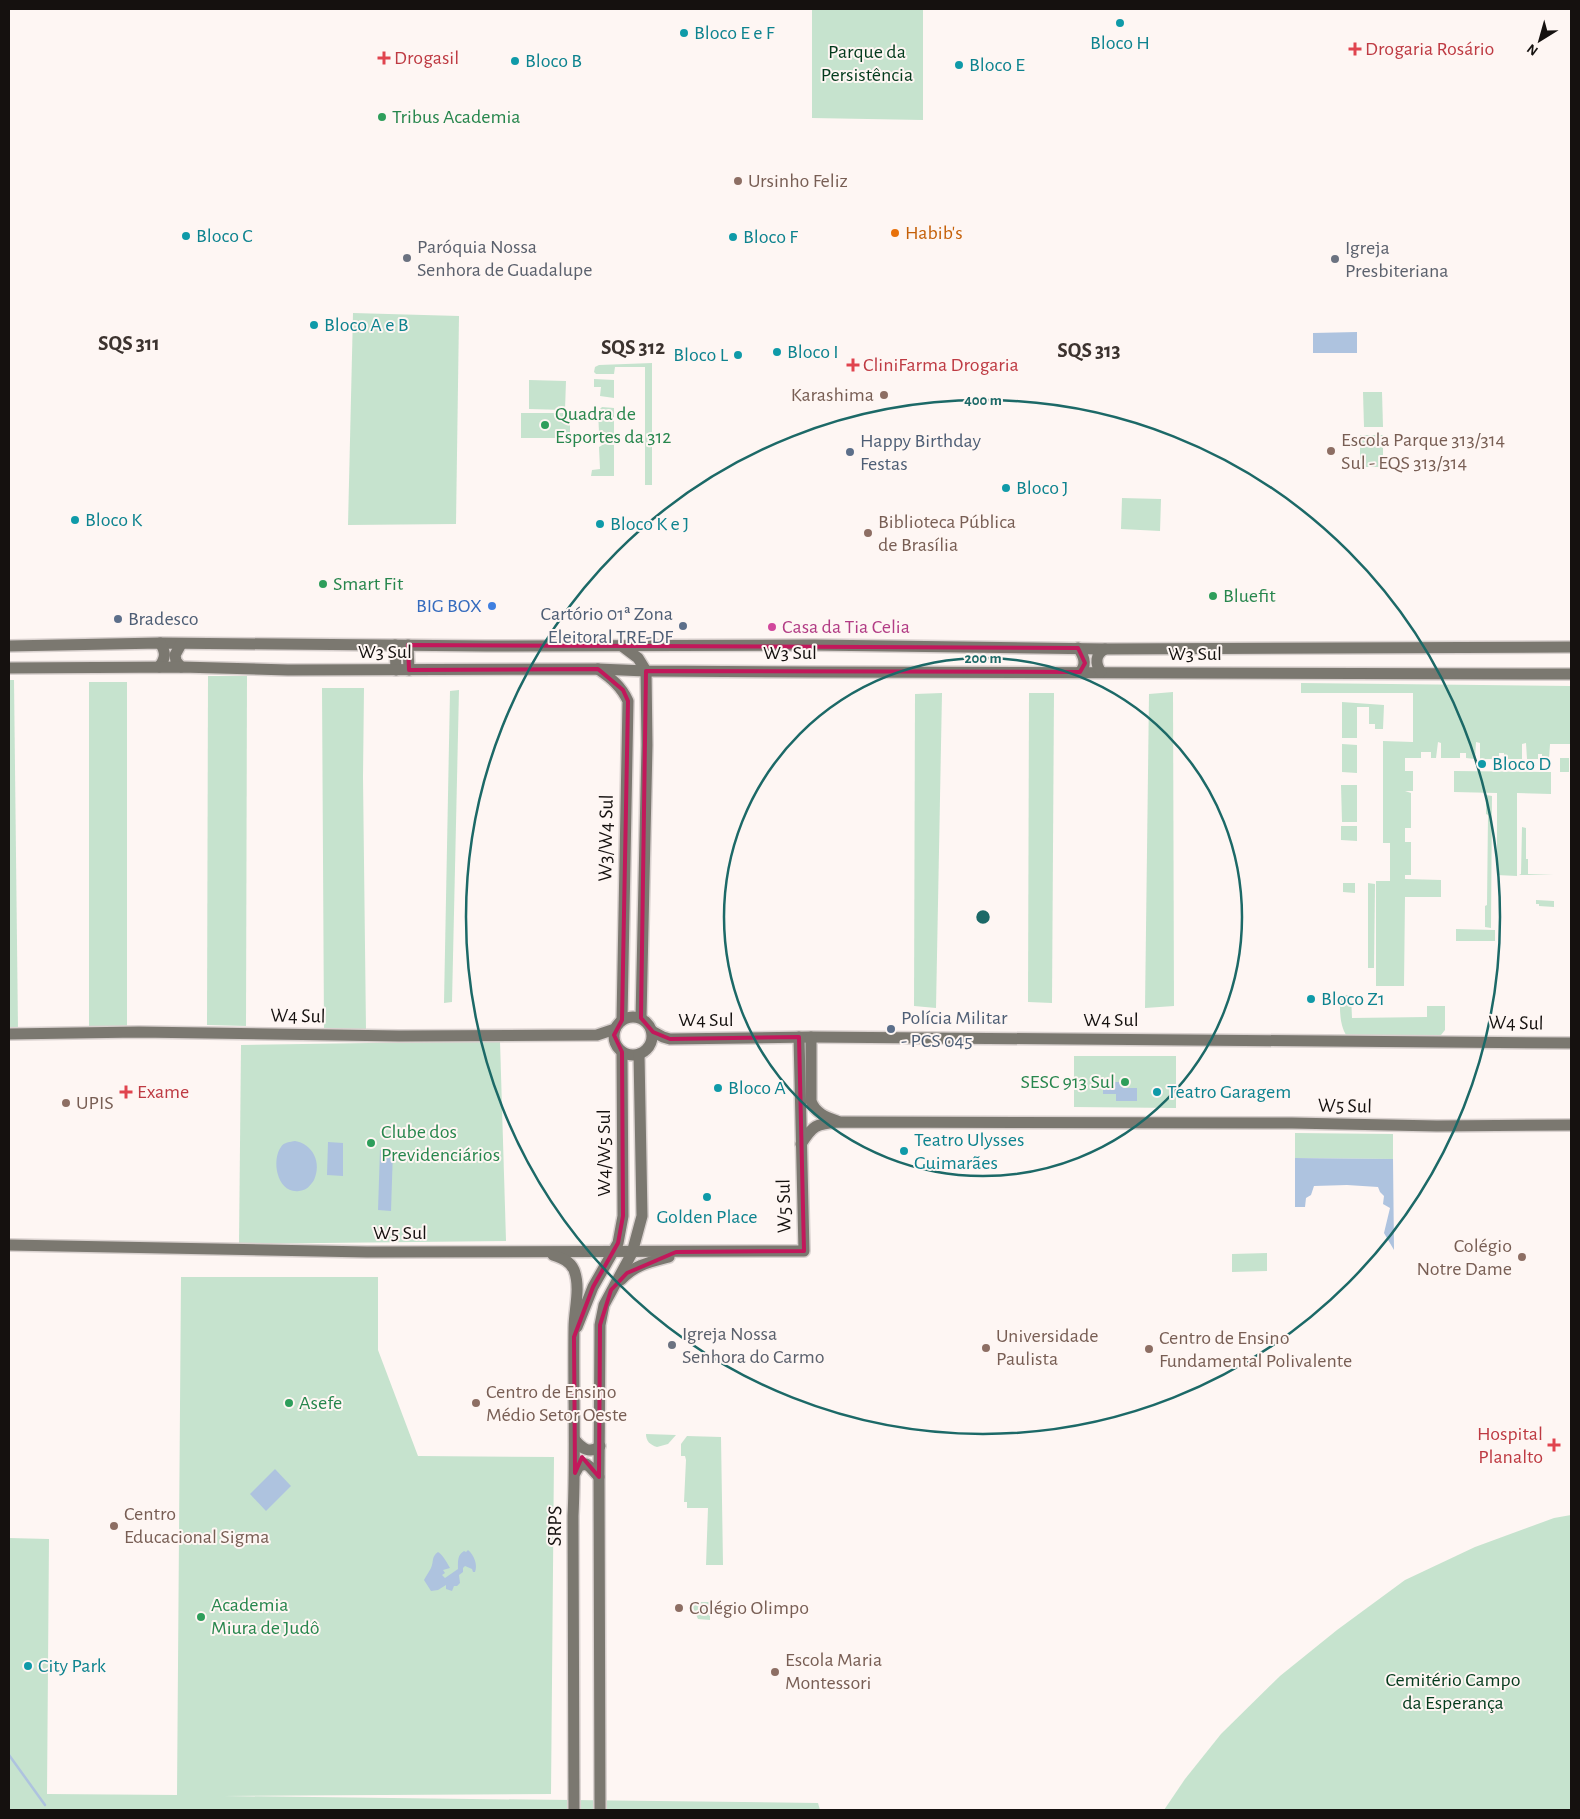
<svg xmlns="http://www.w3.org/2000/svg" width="1580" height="1819" viewBox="0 0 1580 1819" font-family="'Alegreya Sans',sans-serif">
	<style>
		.green { fill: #c6e3ce }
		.water { fill: #aec3df }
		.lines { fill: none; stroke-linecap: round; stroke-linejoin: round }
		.stream { stroke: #aec3df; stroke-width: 2.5 }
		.major-casing { stroke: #d9d1cf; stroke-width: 14 }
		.major { stroke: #7b7870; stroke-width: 11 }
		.marked { fill: none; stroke: #c2185b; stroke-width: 4; stroke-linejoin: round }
		.ring { fill: none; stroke: #1c6967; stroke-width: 2.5 }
		.culture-dot { fill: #0f9aa8; stroke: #fef6f3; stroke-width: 2 }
		.health-dot { fill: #e0444e; stroke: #fef6f3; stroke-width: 2 }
		.leisure-dot { fill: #2e9e5b; stroke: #fef6f3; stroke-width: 2 }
		.education-dot { fill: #8d6e63; stroke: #fef6f3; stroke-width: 2 }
		.food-dot { fill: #e8710a; stroke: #fef6f3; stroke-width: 2 }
		.worship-dot { fill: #6b7280; stroke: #fef6f3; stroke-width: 2 }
		.service-dot { fill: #5c6f8a; stroke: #fef6f3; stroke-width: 2 }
		.shop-dot { fill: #3f7fe0; stroke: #fef6f3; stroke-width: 2 }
		.hotel-dot { fill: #d1479c; stroke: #fef6f3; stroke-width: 2 }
		.labels { text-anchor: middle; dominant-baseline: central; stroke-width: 4; stroke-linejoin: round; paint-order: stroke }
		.culture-label { font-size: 20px; fill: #0d838f; stroke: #fef6f3; text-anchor: start }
		.health-label { font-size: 20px; fill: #be3a42; stroke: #fef6f3; text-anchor: start }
		.park-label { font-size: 20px; fill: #033a1c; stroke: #fef6f3 }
		.leisure-label { font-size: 20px; fill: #27864d; stroke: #fef6f3; text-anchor: start }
		.education-label { font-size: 20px; fill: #785e54; stroke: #fef6f3; text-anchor: start }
		.food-label { font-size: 20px; fill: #c56008; stroke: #fef6f3; text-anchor: start }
		.worship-label { font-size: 20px; fill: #5b616d; stroke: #fef6f3; text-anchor: start }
		.service-label { font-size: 20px; fill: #4e5e75; stroke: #fef6f3; text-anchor: start }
		.shop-label { font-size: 20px; fill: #366cbe; stroke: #fef6f3; text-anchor: end }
		.hotel-label { font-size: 20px; fill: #b23c85; stroke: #fef6f3; text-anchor: start }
		.street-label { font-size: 20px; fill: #15110f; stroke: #fef6f3 }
		.neighbourhood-label { font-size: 21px; font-weight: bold; fill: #3c332f; stroke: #fef6f3 }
		.centre { fill: #1c6967; stroke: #fef6f3; stroke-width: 2.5 }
		.ring-label { font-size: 15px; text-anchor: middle; font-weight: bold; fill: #1c6967; stroke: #fef6f3; stroke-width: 4; stroke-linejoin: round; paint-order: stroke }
	</style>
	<rect width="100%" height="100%" fill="#fef6f3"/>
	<g class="green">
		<path d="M812,9H923V120L812,118Z"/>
		<path d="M353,313L459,316L456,524L348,525Z"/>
		<path d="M652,363V485H645V367H615L614,374H596L594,372L595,367L599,365Z"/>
		<path d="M594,379L614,380V398L600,396L601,387H594Z"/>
		<path d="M529,380L566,381L565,410L529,409Z"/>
		<path d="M1363,392H1382L1383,427H1364Z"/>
		<path d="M602,407L614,408V437L601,436L599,432L598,411Z"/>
		<rect x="521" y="413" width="49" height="25"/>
		<rect x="1360" y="435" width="23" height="32"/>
		<path d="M604,444L614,445V476H591L592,470L600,469L599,447Z"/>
		<path d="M1122,498L1161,499L1160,531L1121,529Z"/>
		<path d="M208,676H247L246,1026L207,1025Z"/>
		<path d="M9,680H14L18,1029H9Z"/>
		<rect x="89" y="682" width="38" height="348"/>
		<path d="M1301,683L1571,686V744H1550L1549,759H1542V754H1538V759H1527L1526,743L1522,744V759H1504V753H1499V759H1480V743L1476,742L1475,759L1466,758V753H1460V758H1441V743L1438,742L1436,758H1431V752H1421V758H1405V771H1413V791H1405L1411,793V828H1405V842H1411V875H1405V879L1441,880V897H1405L1404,986H1376V881H1390V843H1383V741L1413,742V693H1301Z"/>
		<path d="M322,688H364L363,777L366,1030H324Z"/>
		<path d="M459,690L452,1002L444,1003L450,691Z"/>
		<path d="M1173,692L1174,1006L1145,1008L1149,694Z"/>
		<path d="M942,693L936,1008L914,1006L915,694Z"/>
		<path d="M1029,693H1054L1052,1003L1028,1002Z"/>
		<path d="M1342,702L1384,705L1383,729H1375V724H1369V707H1357V738H1342Z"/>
		<path d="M1342,744L1357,745V773L1342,772Z"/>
		<rect x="1560" y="758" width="9" height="14"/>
		<path d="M1454,771L1551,772V794L1517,793V876L1497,875V793L1454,792Z"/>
		<path d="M1341,785H1357V822H1342Z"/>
		<path d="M1486,795L1492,796L1491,928L1485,927V906L1487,905L1488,815L1486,814Z"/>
		<path d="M1341,826H1357V841L1341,840Z"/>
		<path d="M1522,827L1526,828V859H1528V874L1554,875H1519L1521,874Z"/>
		<path d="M1343,883H1355V893L1343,892Z"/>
		<path d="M1368,883L1375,884L1374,968H1368Z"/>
		<path d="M1536,900L1554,901V907L1539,906V904H1536Z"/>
		<path d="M1456,929L1495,930V941H1456Z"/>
		<path d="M1340,995H1351L1352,1018L1427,1017V1006H1445V1030L1441,1035H1346C1339,1023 1340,1009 1340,995Z"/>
		<path d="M500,1041L506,1241L239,1244L241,1045Z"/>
		<path d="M1074,1056H1176V1108L1074,1107Z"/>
		<path d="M1295,1133L1393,1134V1159L1295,1158Z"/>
		<path d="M1267,1253V1271L1232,1272V1254Z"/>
		<path d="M181,1277H378V1350L418,1456L554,1457L551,1794L223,1796L818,1803L820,1810H9V1538L49,1539L47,1794L177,1795Z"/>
		<path d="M646,1434L676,1435L668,1444L657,1447C650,1445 646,1441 646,1434Z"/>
		<path d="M687,1436L721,1437L723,1565H706L708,1508H687V1502H684L686,1460L685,1456H681V1444Z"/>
		<path d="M1571,1515V1810H1164L1185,1779L1221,1734L1280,1676L1337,1630L1405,1580L1475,1547L1554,1518Z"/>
		<path d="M693,1602H710V1620L698,1619L693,1608Z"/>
	</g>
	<g class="water">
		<path d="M1357,332V353H1313V333Z"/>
		<path d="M1103,1082H1123V1088H1137V1101H1116V1094H1103Z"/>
		<path d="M295,1141C313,1144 322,1163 314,1180C310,1186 307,1190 299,1191C277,1194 271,1160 281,1147C284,1142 290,1142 295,1141Z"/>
		<path d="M328,1142L343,1143V1176L327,1175Z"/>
		<path d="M380,1150H393L391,1211L378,1210Z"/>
		<path d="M1295,1158L1393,1159L1394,1250L1384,1233L1390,1208L1383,1204L1384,1196L1380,1192L1378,1187L1347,1185L1314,1186L1311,1195L1306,1198L1305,1207H1295Z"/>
		<path d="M275,1469L291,1486L266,1511L250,1494Z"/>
		<path d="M468,1550C474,1555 478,1565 475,1572H473L472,1569L465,1566L463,1568V1572L459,1575L460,1583L457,1586H454L452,1591L446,1589V1585L438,1590L431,1591L424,1580C426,1576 429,1572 431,1568C434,1561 431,1557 438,1552C443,1555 447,1563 450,1568L443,1570L445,1573L442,1575L445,1578L458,1569C458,1562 457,1555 464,1551L466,1552Z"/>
	</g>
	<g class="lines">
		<path class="stream" d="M9,1755L45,1805"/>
		<g class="major-casing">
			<g id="major">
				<path d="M395,645L396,670"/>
				<path d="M408,645L409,670"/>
				<path d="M9,646L160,643L486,646L814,645L1105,649L1571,647"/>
				<path d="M622,646L638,658L646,671L647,745L641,1018"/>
				<path d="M1078,648C1084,656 1087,665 1080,672"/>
				<path d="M159,667C166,658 166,652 160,643"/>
				<path d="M181,667L176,661L175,655L181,644"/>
				<path d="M9,668L181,667L288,670L598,669L646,671L813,672L1571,674"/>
				<path d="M598,669C611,678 621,686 628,701L622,1020"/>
				<path d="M1101,672C1095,664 1095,654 1105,649"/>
				<circle cx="633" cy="1036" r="19"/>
				<path d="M652,1031L663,1037L670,1039L811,1037L1571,1043"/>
				<path d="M9,1034L139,1032L399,1036L597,1035L615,1029"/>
				<path d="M811,1037V1101C815,1113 826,1117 837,1121"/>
				<path d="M801,1144C813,1125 816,1124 838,1122L1292,1123L1437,1126L1571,1125"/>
				<path d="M9,1245L367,1252L804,1251L799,1037"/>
				<path d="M553,1255C562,1258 570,1261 574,1270C581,1288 574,1310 574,1328C573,1391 576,1454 573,1516L574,1810"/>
				<path d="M621,1280C634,1265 650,1262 669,1257"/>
				<path d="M577,1327L593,1287L618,1243L623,1216L622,1052"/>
				<path d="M575,1440C582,1449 590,1454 600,1446"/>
				<path d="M575,1473L579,1466L586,1464L590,1467L599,1477"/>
				<path d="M600,1810L599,1477L600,1325L604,1305L632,1253L642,1216L639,1054"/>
			</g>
		</g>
		<use href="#major" class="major"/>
	</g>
	<path class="marked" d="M408,645L1078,648L1085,663L1080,672L646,671L641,1018L653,1032L670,1039L799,1037L804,1251L676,1252L627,1273L611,1290L600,1325L599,1477L582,1457L575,1473L574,1337L593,1287L618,1243L623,1216L622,1052L614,1035L622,1020L628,701L623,690L598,669L409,670Z"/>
	<g class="ring">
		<circle cx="983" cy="917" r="259"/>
		<circle cx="983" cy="917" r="517"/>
	</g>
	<g class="culture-dot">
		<circle cx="1120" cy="23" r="5"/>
		<circle cx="684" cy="33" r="5"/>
		<circle cx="515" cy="61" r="5"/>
		<circle cx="959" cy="65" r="5"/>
		<circle cx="186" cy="236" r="5"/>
		<circle cx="733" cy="237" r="5"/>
		<circle cx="314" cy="325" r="5"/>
		<circle cx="777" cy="352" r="5"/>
		<circle cx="738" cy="355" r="5"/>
		<circle cx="1006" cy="488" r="5"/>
		<circle cx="75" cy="520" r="5"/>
		<circle cx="600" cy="524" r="5"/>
		<circle cx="1482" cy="764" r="5"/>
		<circle cx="1311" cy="999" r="5"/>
		<circle cx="718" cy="1088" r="5"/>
		<circle cx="1157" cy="1092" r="5"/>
		<circle cx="904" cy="1151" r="5"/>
		<circle cx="707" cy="1197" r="5"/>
		<circle cx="28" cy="1666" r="5"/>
	</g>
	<g class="health-dot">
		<path d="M1352.5 41.5h5v5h5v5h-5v5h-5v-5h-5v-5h5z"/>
		<path d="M381.5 50.5h5v5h5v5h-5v5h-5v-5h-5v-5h5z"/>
		<path d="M850.5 357.5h5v5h5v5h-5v5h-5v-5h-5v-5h5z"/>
		<path d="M123.5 1084.5h5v5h5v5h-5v5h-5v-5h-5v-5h5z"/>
		<path d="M1551.5 1437.5h5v5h5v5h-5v5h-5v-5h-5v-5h5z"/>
	</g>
	<g class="leisure-dot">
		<circle cx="382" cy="117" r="5"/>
		<circle cx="545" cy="425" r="5"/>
		<circle cx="323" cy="584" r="5"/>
		<circle cx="1213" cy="596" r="5"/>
		<circle cx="1125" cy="1082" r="5"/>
		<circle cx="371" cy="1143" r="5"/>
		<circle cx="289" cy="1403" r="5"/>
		<circle cx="201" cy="1617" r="5"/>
	</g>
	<g class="education-dot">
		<circle cx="738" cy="181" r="5"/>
		<circle cx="884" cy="395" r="5"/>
		<circle cx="1331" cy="451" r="5"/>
		<circle cx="868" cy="533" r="5"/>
		<circle cx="66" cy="1103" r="5"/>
		<circle cx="1522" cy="1257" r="5"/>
		<circle cx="986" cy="1348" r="5"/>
		<circle cx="1149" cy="1349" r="5"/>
		<circle cx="476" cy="1403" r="5"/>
		<circle cx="114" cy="1526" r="5"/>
		<circle cx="679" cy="1608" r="5"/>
		<circle cx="775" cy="1672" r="5"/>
	</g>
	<circle class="food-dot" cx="895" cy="233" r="5"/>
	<g class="worship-dot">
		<circle cx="407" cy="258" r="5"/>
		<circle cx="1335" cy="259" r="5"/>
		<circle cx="672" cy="1345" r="5"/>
	</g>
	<g class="service-dot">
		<circle cx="850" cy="452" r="5"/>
		<circle cx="118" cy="619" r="5"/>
		<circle cx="683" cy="626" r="5"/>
		<circle cx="891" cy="1029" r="5"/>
	</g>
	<circle class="shop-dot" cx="492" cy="606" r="5"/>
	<circle class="hotel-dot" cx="772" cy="627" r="5"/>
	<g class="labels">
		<g class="culture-label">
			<text x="694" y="33">Bloco E e F</text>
			<text x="1120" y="43" text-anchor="middle">Bloco H</text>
			<text x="525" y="61">Bloco B</text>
			<text x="969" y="65">Bloco E</text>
			<text x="196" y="236">Bloco C</text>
			<text x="743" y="237">Bloco F</text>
			<text x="324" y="325">Bloco A e B</text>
			<text x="787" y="352">Bloco I</text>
			<text x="728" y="355" text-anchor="end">Bloco L</text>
			<text x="1016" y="488">Bloco J</text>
			<text x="85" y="520">Bloco K</text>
			<text x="610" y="524">Bloco K e J</text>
			<text x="1492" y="764">Bloco D</text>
			<text x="1321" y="999">Bloco Z1</text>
			<text x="728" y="1088">Bloco A</text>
			<text x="1167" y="1092">Teatro Garagem</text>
			<text x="914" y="1140">Teatro Ulysses<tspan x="914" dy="23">Guimarães</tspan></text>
			<text x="707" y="1217" text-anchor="middle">Golden Place</text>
			<text x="38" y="1666">City Park</text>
		</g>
		<g class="health-label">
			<text x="1365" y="49">Drogaria Rosário</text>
			<text x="394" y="58">Drogasil</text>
			<text x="863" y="365">CliniFarma Drogaria</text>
			<text x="137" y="1092">Exame</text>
			<text x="1543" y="1434" text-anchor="end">Hospital<tspan x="1543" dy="23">Planalto</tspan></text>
		</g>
		<g class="park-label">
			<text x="867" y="52">Parque da<tspan x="867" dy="23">Persistência</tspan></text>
			<text x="1453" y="1680">Cemitério Campo<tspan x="1453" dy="23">da Esperança</tspan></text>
		</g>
		<g class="leisure-label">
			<text x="392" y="117">Tribus Academia</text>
			<text x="555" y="414">Quadra de<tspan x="555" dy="23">Esportes da 312</tspan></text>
			<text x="333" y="584">Smart Fit</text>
			<text x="1223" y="596">Bluefit</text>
			<text x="1115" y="1082" text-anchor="end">SESC 913 Sul</text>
			<text x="381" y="1132">Clube dos<tspan x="381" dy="23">Previdenciários</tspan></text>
			<text x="299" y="1403">Asefe</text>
			<text x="211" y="1605">Academia<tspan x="211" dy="23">Miura de Judô</tspan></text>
		</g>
		<g class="education-label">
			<text x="748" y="181">Ursinho Feliz</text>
			<text x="874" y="395" text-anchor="end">Karashima</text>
			<text x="1341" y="440">Escola Parque 313/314<tspan x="1341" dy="23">Sul - EQS 313/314</tspan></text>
			<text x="878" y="522">Biblioteca Pública<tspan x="878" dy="23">de Brasília</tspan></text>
			<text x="76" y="1103">UPIS</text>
			<text x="1512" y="1246" text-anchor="end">Colégio<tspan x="1512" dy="23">Notre Dame</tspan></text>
			<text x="996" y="1336">Universidade<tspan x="996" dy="23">Paulista</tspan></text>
			<text x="1159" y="1338">Centro de Ensino<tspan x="1159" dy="23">Fundamental Polivalente</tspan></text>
			<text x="486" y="1392">Centro de Ensino<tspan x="486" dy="23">Médio Setor Oeste</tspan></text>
			<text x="124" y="1514">Centro<tspan x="124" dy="23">Educacional Sigma</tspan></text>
			<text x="689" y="1608">Colégio Olimpo</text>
			<text x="785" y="1660">Escola Maria<tspan x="785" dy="23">Montessori</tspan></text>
		</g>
		<g class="food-label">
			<text x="905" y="233">Habib's</text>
		</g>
		<g class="worship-label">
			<text x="417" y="247">Paróquia Nossa<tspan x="417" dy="23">Senhora de Guadalupe</tspan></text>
			<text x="1345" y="248">Igreja<tspan x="1345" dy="23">Presbiteriana</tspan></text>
			<text x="682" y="1334">Igreja Nossa<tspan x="682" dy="23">Senhora do Carmo</tspan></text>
		</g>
		<g class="service-label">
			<text x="860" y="441">Happy Birthday<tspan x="860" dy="23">Festas</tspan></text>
			<text x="673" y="614" text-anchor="end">Cartório 01ª Zona<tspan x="673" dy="23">Eleitoral TRE-DF</tspan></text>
			<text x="128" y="619">Bradesco</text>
			<text x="901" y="1018">Polícia Militar<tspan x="901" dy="23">- PCS 045</tspan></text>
		</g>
		<g class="shop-label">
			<text x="482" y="606">BIG BOX</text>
		</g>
		<g class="hotel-label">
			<text x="782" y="627">Casa da Tia Celia</text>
		</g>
		<g class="street-label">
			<text x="385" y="652">W3 Sul</text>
			<text x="790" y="653">W3 Sul</text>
			<text x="1195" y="654">W3 Sul</text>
			<text transform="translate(606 838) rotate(-89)">W3/W4 Sul</text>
			<text transform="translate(298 1016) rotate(1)">W4 Sul</text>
			<text x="706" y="1020">W4 Sul</text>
			<text x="1111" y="1020">W4 Sul</text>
			<text transform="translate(1516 1023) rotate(1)">W4 Sul</text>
			<text transform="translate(1345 1106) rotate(1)">W5 Sul</text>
			<text transform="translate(604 1153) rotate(-90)">W4/W5 Sul</text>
			<text transform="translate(784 1206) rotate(-91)">W5 Sul</text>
			<text x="400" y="1233">W5 Sul</text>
			<text transform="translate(555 1526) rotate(-89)">SRPS</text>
		</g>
		<g class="neighbourhood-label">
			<text x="129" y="343">SQS 311</text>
			<text x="633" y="347">SQS 312</text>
			<text x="1089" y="350">SQS 313</text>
		</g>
	</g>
	<circle cx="983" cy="917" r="8" class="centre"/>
	<g class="ring-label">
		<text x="983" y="405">400 m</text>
		<text x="983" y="663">200 m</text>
	</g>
	<rect width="1580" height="1819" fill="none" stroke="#15110f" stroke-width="20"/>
	<g transform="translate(1540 40) rotate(217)" stroke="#fef6f3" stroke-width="4" paint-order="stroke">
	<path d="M0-4L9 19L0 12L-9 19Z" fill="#15110f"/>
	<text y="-8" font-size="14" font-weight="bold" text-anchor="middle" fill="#15110f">N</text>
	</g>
</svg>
